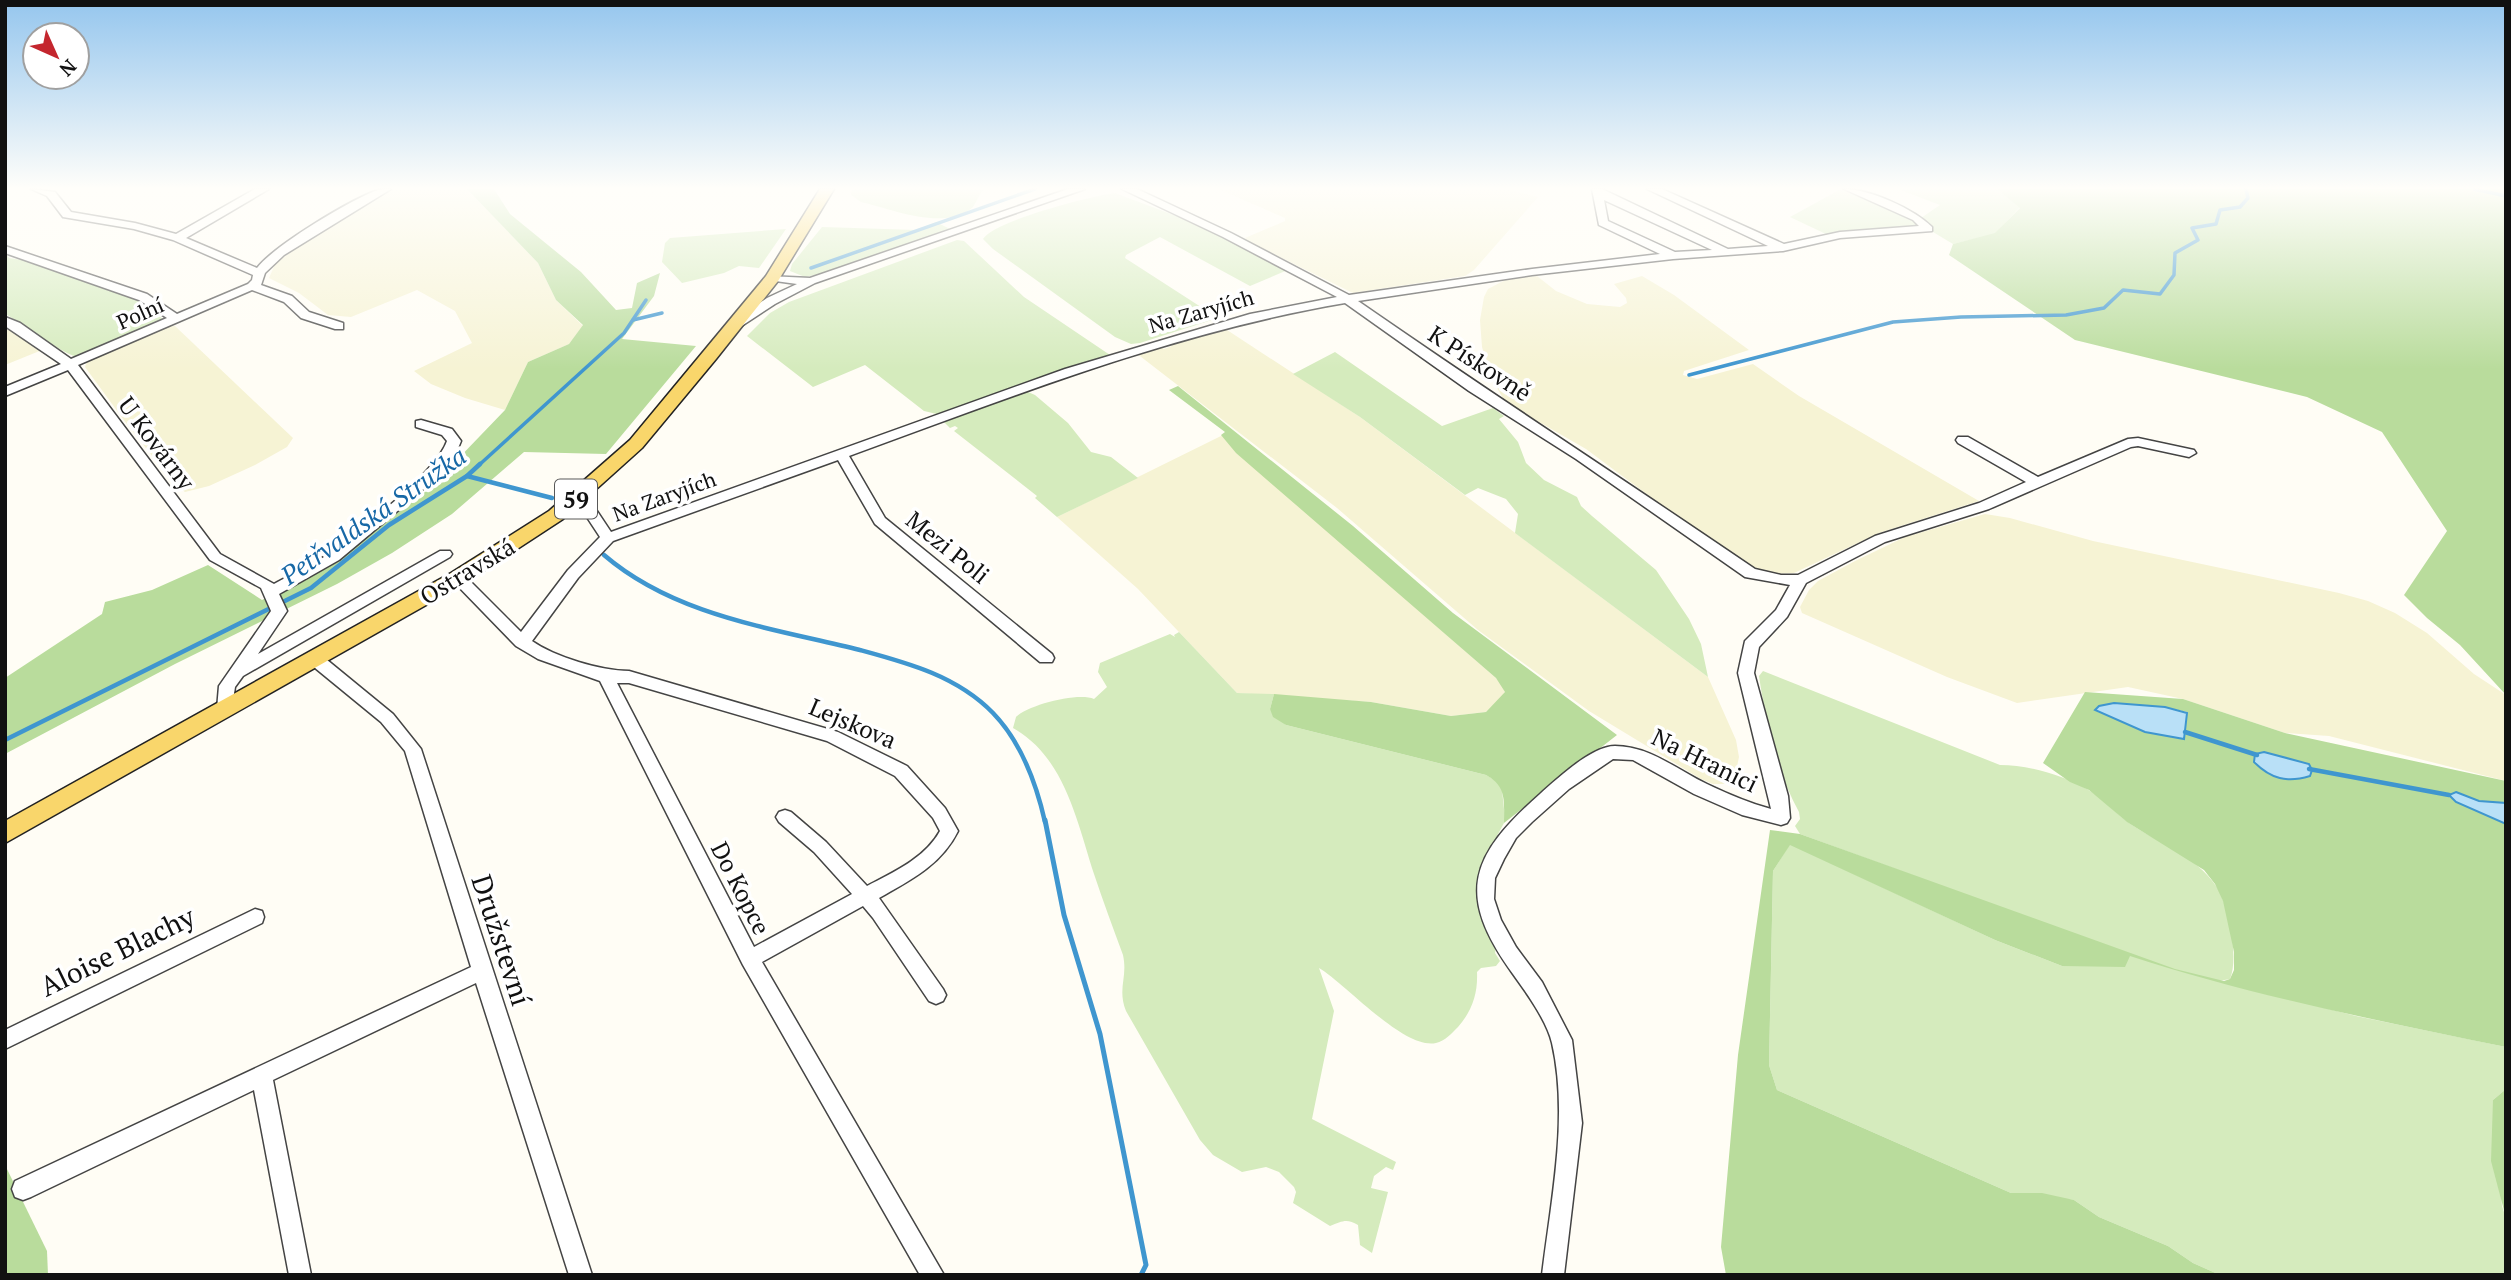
<svg xmlns="http://www.w3.org/2000/svg" width="2511" height="1280" viewBox="0 0 2511 1280" font-family="'PT Serif',serif">
	<style>
		.farmland { fill: #f6f3d4 }
		.green { fill: #d5ebbd }
		.forest { fill: #b9dc9c; fill-rule: evenodd }
		.water { fill: #b9e0f7; stroke: #3f96cf; stroke-width: 2 }
		.lines { fill: none; stroke-linecap: round; stroke-linejoin: round }
		.stream-far2 { stroke: #3f96cf; stroke-width: 3.5 }
		.stream-far1 { stroke: #3f96cf; stroke-width: 4.5 }
		.stream { stroke: #3f96cf; stroke-width: 5 }
		.minor-casing { stroke: #444; stroke-width: 3 }
		.major-casing { stroke: #222; stroke-width: 3 }
		.minor { fill: #fff; fill-rule: evenodd }
		.major { fill: #f9d66b; fill-rule: evenodd }
		.labels { text-anchor: middle; dominant-baseline: central; stroke-width: 7; stroke-linejoin: round; paint-order: stroke }
		.far-street-label { font-size: 21px; fill: #111; stroke: #fff }
		.shield { fill: #fff; stroke: #585858; stroke-width: 2 }
		.shield-label { font-size: 23px; font-weight: bold; fill: #111 }
		.street-label { font-size: 24px; fill: #111; stroke: #fff }
		.water-label { font-size: 26px; font-style: italic; fill: #1768a6; stroke: #fff }
		.near-street-label { font-size: 28px; fill: #111; stroke: #fff }
	</style>
	<rect width="100%" height="100%" fill="#fffdf5"/>
	<g class="farmland">
		<path d="M391,189H467L538,263L556,300L583,326L569,344L528,362L505,410L465,398L431,384L414,371L472,343L455,311L417,290L351,317L328,315L299,293L269,278L276,262L335,222Z"/>
		<path d="M1218,189H1507L1538,197L1474,270L1465,276L1353,293L1247,241L1245,238L1285,221V218Z"/>
		<path d="M1537,276L1556,291L1587,304L1620,307L1627,303L1626,298L1614,284L1642,276L1674,295L1749,350L1684,371L1683,375L1697,379L1753,364L1799,396L1979,501L1879,533L1794,573L1772,574L1750,567L1707,539L1586,449L1506,403L1491,378L1482,347L1480,320L1484,297L1488,289L1507,279Z"/>
		<path d="M175,326L293,438L287,447L255,465L209,486L185,492L175,485L123,419L85,367L87,362L100,355L163,327Z"/>
		<path d="M1221,326L1360,417L1708,677L1736,740L1739,757L1735,776L1724,784H1713L1701,779L1589,711L1478,630L1337,508L1136,353L1158,345L1164,349L1172,346L1168,342Z"/>
		<path d="M11,328L42,350L5,365V331Z"/>
		<path d="M1223,435L1263,474L1496,678L1503,686L1505,692L1502,697L1486,712L1451,716L1371,702L1237,693L1138,589L1057,517Z"/>
		<path d="M1985,514L2010,518L2093,541L2339,593L2368,601L2395,613L2427,633L2474,674L2506,695V781L2329,736L2285,733L2183,699L2128,687L2017,703L1947,677L1802,613L1800,607L1809,590L1818,581L1855,561L1905,537Z"/>
	</g>
	<g class="green">
		<path d="M852,189H984C978,196 976,203 973,207C945,232 892,209 861,202L851,195Z"/>
		<path d="M1841,189L1915,219L1920,225L1914,229L1828,235L1790,217Z"/>
		<path d="M1898,189H1997L2020,207L1995,234L1953,244L1933,232L1921,218L1940,205Z"/>
		<path d="M1115,193L1195,223L1290,269L1250,286L1160,237L1126,255L1125,258L1218,318L1140,343L1131,344L1115,337L993,249L983,239C994,221 1091,196 1115,193Z"/>
		<path d="M936,222L950,229L820,274L805,277L790,271L792,264L822,227L917,230Z"/>
		<path d="M786,229L759,268L739,266L724,273L682,283L662,262L665,243L670,238Z"/>
		<path d="M957,240L964,241L1024,297L1110,355L941,415L924,411L865,365L813,387L747,336L770,313L789,302Z"/>
		<path d="M5,253L9,258L30,261L109,291C126,290 154,307 163,320L79,357C64,356 24,323 5,314Z"/>
		<path d="M1335,352L1442,426L1493,408L1504,416L1499,419L1518,442L1526,463L1544,480L1577,497L1581,506L1592,516L1656,570L1689,619L1701,644L1708,677L1515,533L1518,514L1506,499L1478,488L1465,495L1360,417L1293,374Z"/>
		<path d="M1020,392H1028L1035,395L1068,423L1091,452L1111,457L1138,478L1057,517L1035,498L1037,496L954,431L958,428L955,426L950,428L944,422Z"/>
		<path d="M1179,632L1237,693L1274,694L1270,709L1286,725L1486,775L1497,781L1502,790L1504,809V823L1485,858L1480,876L1496,946L1495,953L1500,961L1496,966L1481,968L1477,972C1478,994 1472,1011 1458,1027C1452,1033 1445,1041 1436,1043C1404,1050 1346,984 1319,968L1334,1011L1312,1119L1396,1162L1393,1170L1386,1167L1374,1176L1371,1188L1388,1192L1372,1253L1360,1245L1358,1225C1347,1218 1342,1221 1330,1226L1293,1203L1296,1192L1294,1187L1279,1172L1266,1167L1242,1172L1213,1155L1200,1140L1126,1011C1117,988 1128,978 1123,955C1113,928 1103,901 1094,874C1077,822 1065,757 1013,728L1016,717C1028,705 1078,692 1094,699L1107,687L1098,672L1100,663L1170,634L1175,637L1174,635Z"/>
		<path d="M1763,671L2000,765C2028,765 2063,775 2087,789C2103,798 2115,813 2129,823C2157,842 2197,857 2216,886C2229,905 2239,958 2230,979L2219,981L2356,1016L2506,1047V1089L2493,1100L2502,1206L2506,1218V1275H2220L2193,1263L2168,1246L2099,1217L2074,1200L2011,1193L1777,1090L1769,1065L1773,871L1790,844L1995,940L2062,966L2130,955L1800,834L1795,826L1800,819L1799,812C1776,770 1766,723 1759,676Z"/>
	</g>
	<g class="forest">
		<path d="M467,189H494L510,214L581,272L616,310L632,308L637,283L660,273L654,296L622,339L696,346L606,454L524,452L452,514L392,553L337,584L175,664L5,754V678L102,614L105,602L152,590L208,565L262,600L326,567L429,489L505,410L528,362L569,344L583,325L556,300L538,263Z"/>
		<path d="M1997,189H2506V695L2460,645L2427,618L2404,595L2447,531L2382,432L2307,397L2075,340L1949,255L1953,244L1995,233L2020,208Z"/>
		<path d="M1178,386L1353,526L1453,613L1617,735L1504,823C1504,802 1507,786 1486,775L1286,725L1273,717L1270,709L1274,694L1371,702L1451,716L1486,712L1505,692L1496,678L1236,453L1221,435L1225,432L1169,390Z"/>
		<path d="M2085,692L2183,699L2285,733L2506,781V1047C2380,1021 2252,996 2130,956L2125,967L2062,966L1995,940L1790,845L1773,871L1769,1065L1777,1090L2011,1193H2042L2074,1200L2099,1217L2168,1246L2193,1263L2220,1275H1726L1721,1247L1738,1055L1770,830L1800,834L2175,969L2224,981L2230,979L2234,970V952L2223,901L2215,884L2204,870L2127,822L2089,790L2070,782L2043,763ZM2114,703L2165,707L2187,712L2184,738L2145,732L2096,710Z"/>
		<path d="M2506,1089V1218L2491,1161L2493,1100Z"/>
		<path d="M5,1165L47,1251L48,1275H5Z"/>
	</g>
	<g class="water">
		<path d="M2114,703L2165,707L2187,713L2184,739L2145,732L2095,710L2099,706Z"/>
		<path d="M2264,752L2309,764L2312,770L2310,776C2287,783 2271,779 2254,762L2255,754Z"/>
		<path d="M2456,792L2479,801L2506,803V824L2456,802L2449,795Z"/>
	</g>
	<g class="lines">
		<g class="stream-far2">
			<path d="M2474,189L2506,196"/>
			<path d="M811,268L1035,189"/>
			<path d="M633,320L662,313"/>
			<path d="M1689,375L1893,322L1961,317L2066,315L2104,308L2123,290L2160,294L2174,275L2175,253L2198,240L2192,228L2216,224L2220,210L2240,207L2248,198L2246,189"/>
			<path d="M478,466L624,333L646,300"/>
		</g>
		<g class="stream-far1">
			<path d="M467,476L552,498"/>
			<path d="M604,555C675,616 772,628 860,650C908,663 957,676 993,713C1021,742 1036,782 1045,822"/>
			<path d="M2185,732L2257,755"/>
			<path d="M5,740L311,588L389,525L467,476L480,464"/>
			<path d="M2309,769L2449,795"/>
		</g>
		<path class="stream" d="M1045,820L1064,915L1100,1034L1146,1265L1141,1275"/>
		<g class="minor-casing">
			<g id="minor">
				<path d="M31,189L55,192L71,212L135,223L176,234L255,189H269L186,238L257,268C275,245 347,202 375,191C380,189 386,189 391,189L284,255L265,273L261,285L292,296L309,312L343,323V329H335L301,318L284,302L252,290L78,365L220,554L274,584C292,574 314,565 331,552C360,530 436,473 447,441L442,435L416,427V421L421,420L452,429L461,441L454,458L419,493L339,560L279,594L287,611L258,654L440,551H450L452,554L450,557L243,676L235,687L231,713H219L217,709L219,686L271,611L261,588L210,560L68,370L5,396V387L61,364L5,326V317L20,323L71,359L167,318L139,300L5,253V246L147,294L177,314L248,284L252,280L253,275L173,240L134,229L63,217L47,196Z"/>
				<path d="M1068,189H1085L815,283L775,304L740,327L736,328L730,324L767,298L797,284L768,280V276L810,278Z"/>
				<path d="M1122,189H1137L1231,233L1349,295L1532,269L1660,254L1599,225L1592,189H1602L1728,249L1768,246L1647,189H1662L1784,244L1840,232L1919,226L1913,220L1844,189C1870,189 1914,209 1932,227V231L1840,238L1783,251L1673,259L1532,275L1358,301C1489,392 1623,479 1755,569L1781,575H1798L1875,536L1979,503L2026,482L1958,443L1956,440L1958,437H1968L2038,477L2128,439L2138,438L2194,450L2196,453L2189,457L2138,446L2131,447L1989,509L1885,542L1806,583L1787,617L1759,647L1754,673L1788,796L1790,818L1787,823L1781,825L1742,815L1694,794L1633,760L1613,759L1569,789L1532,822L1516,838L1504,859L1495,878L1494,899L1501,920L1516,947L1542,982L1572,1040L1582,1123L1564,1275H1542C1551,1200 1569,1117 1552,1043C1547,1021 1526,992 1513,974C1455,894 1470,856 1540,794C1558,778 1592,746 1615,746C1650,746 1677,770 1707,784C1728,794 1749,803 1771,809L1738,673L1745,641L1776,610L1790,585L1745,577L1576,459L1469,391L1345,303C1174,332 1011,397 849,456L885,518L1052,654L1054,658L1052,662H1040L875,524L838,460L613,541L578,578L532,641C555,657 601,671 629,671L838,732L907,766L945,808L958,831C941,865 911,880 879,898L943,989L946,995L943,1001L936,1004L929,1001L873,918L863,906L762,962L944,1275H920L743,965L600,681L538,659L516,646L450,578L458,573L463,574L521,632L568,570L600,537L573,496L575,493H585L611,532L1065,369L1250,314L1337,297L1223,237ZM1604,200L1712,250L1675,252L1608,221ZM617,683H629L827,741L895,776L933,818L940,831C925,858 894,872 867,886L826,842L791,812L785,810L779,812L776,817L779,822L814,852L852,894L754,947Z"/>
				<path d="M315,653L321,655L393,714L421,749L592,1275H569L476,983L273,1080L311,1275H289L254,1090L31,1197L23,1200L15,1197L12,1189L15,1181L471,967L405,751L381,722L309,663L307,659L309,655Z"/>
				<path d="M255,909L262,911L264,917L262,923L5,1049V1030Z"/>
			</g>
		</g>
		<g class="major-casing">
			<path id="major" d="M820,189H834L778,281L716,359L642,448L563,519L465,583L5,843V821L451,573L549,511L630,440L766,276Z"/>
		</g>
		<use href="#minor" class="minor"/>
		<use href="#major" class="major"/>
	</g>
	<linearGradient id="sky" x2="0" y2="1"><stop stop-color="#95c6ee"/><stop offset="0.51" stop-color="#fffefa"/><stop offset="1" stop-color="#fffefa" stop-opacity="0"/></linearGradient>
	<rect width="2511" height="369" fill="url(#sky)"/>
	<g class="labels">
		<g class="far-street-label">
			<text transform="translate(1201 311) rotate(-16)">Na Zaryjích</text>
			<text transform="translate(140 313) rotate(-24)">Polní</text>
			<text transform="translate(664 496) rotate(-20)">Na Zaryjích</text>
		</g>
		<rect class="shield" x="555" y="479.5" width="42" height="39" rx="5"/>
		<g class="shield-label">
			<text x="576" y="499">59</text>
		</g>
		<g class="street-label">
			<text transform="translate(1480 363) rotate(33)">K Pískovně</text>
			<text transform="translate(157 443) rotate(53)">U Kovárny</text>
			<text transform="translate(948 547) rotate(39)">Mezi Poli</text>
			<text transform="translate(467 571) rotate(-31)">Ostravská</text>
			<text transform="translate(853 723) rotate(23)">Lejskova</text>
			<text transform="translate(1705 760) rotate(26)">Na Hranici</text>
			<text transform="translate(741 888) rotate(63)">Do Kopce</text>
		</g>
		<g class="water-label">
			<text transform="translate(373 515) rotate(-35)">Petřvaldská Stružka</text>
		</g>
		<g class="near-street-label">
			<text transform="translate(502 940) rotate(72)">Družstevní</text>
			<text transform="translate(117 951) rotate(-26)">Aloise Blachy</text>
		</g>
	</g>
	<rect width="2511" height="1280" fill="none" stroke="#111111" stroke-width="14"/>
	<g transform="translate(56 56) rotate(135)"><circle r="33" fill="#ffffff" stroke="#a0a0a0" stroke-width="2"/>
	<path d="M0-5L12 26L0 18L-12 26Z" fill="#c4262e"/>
	<text y="-10" font-size="19" font-weight="bold" text-anchor="middle" fill="#111111">N</text>
	</g>
</svg>
